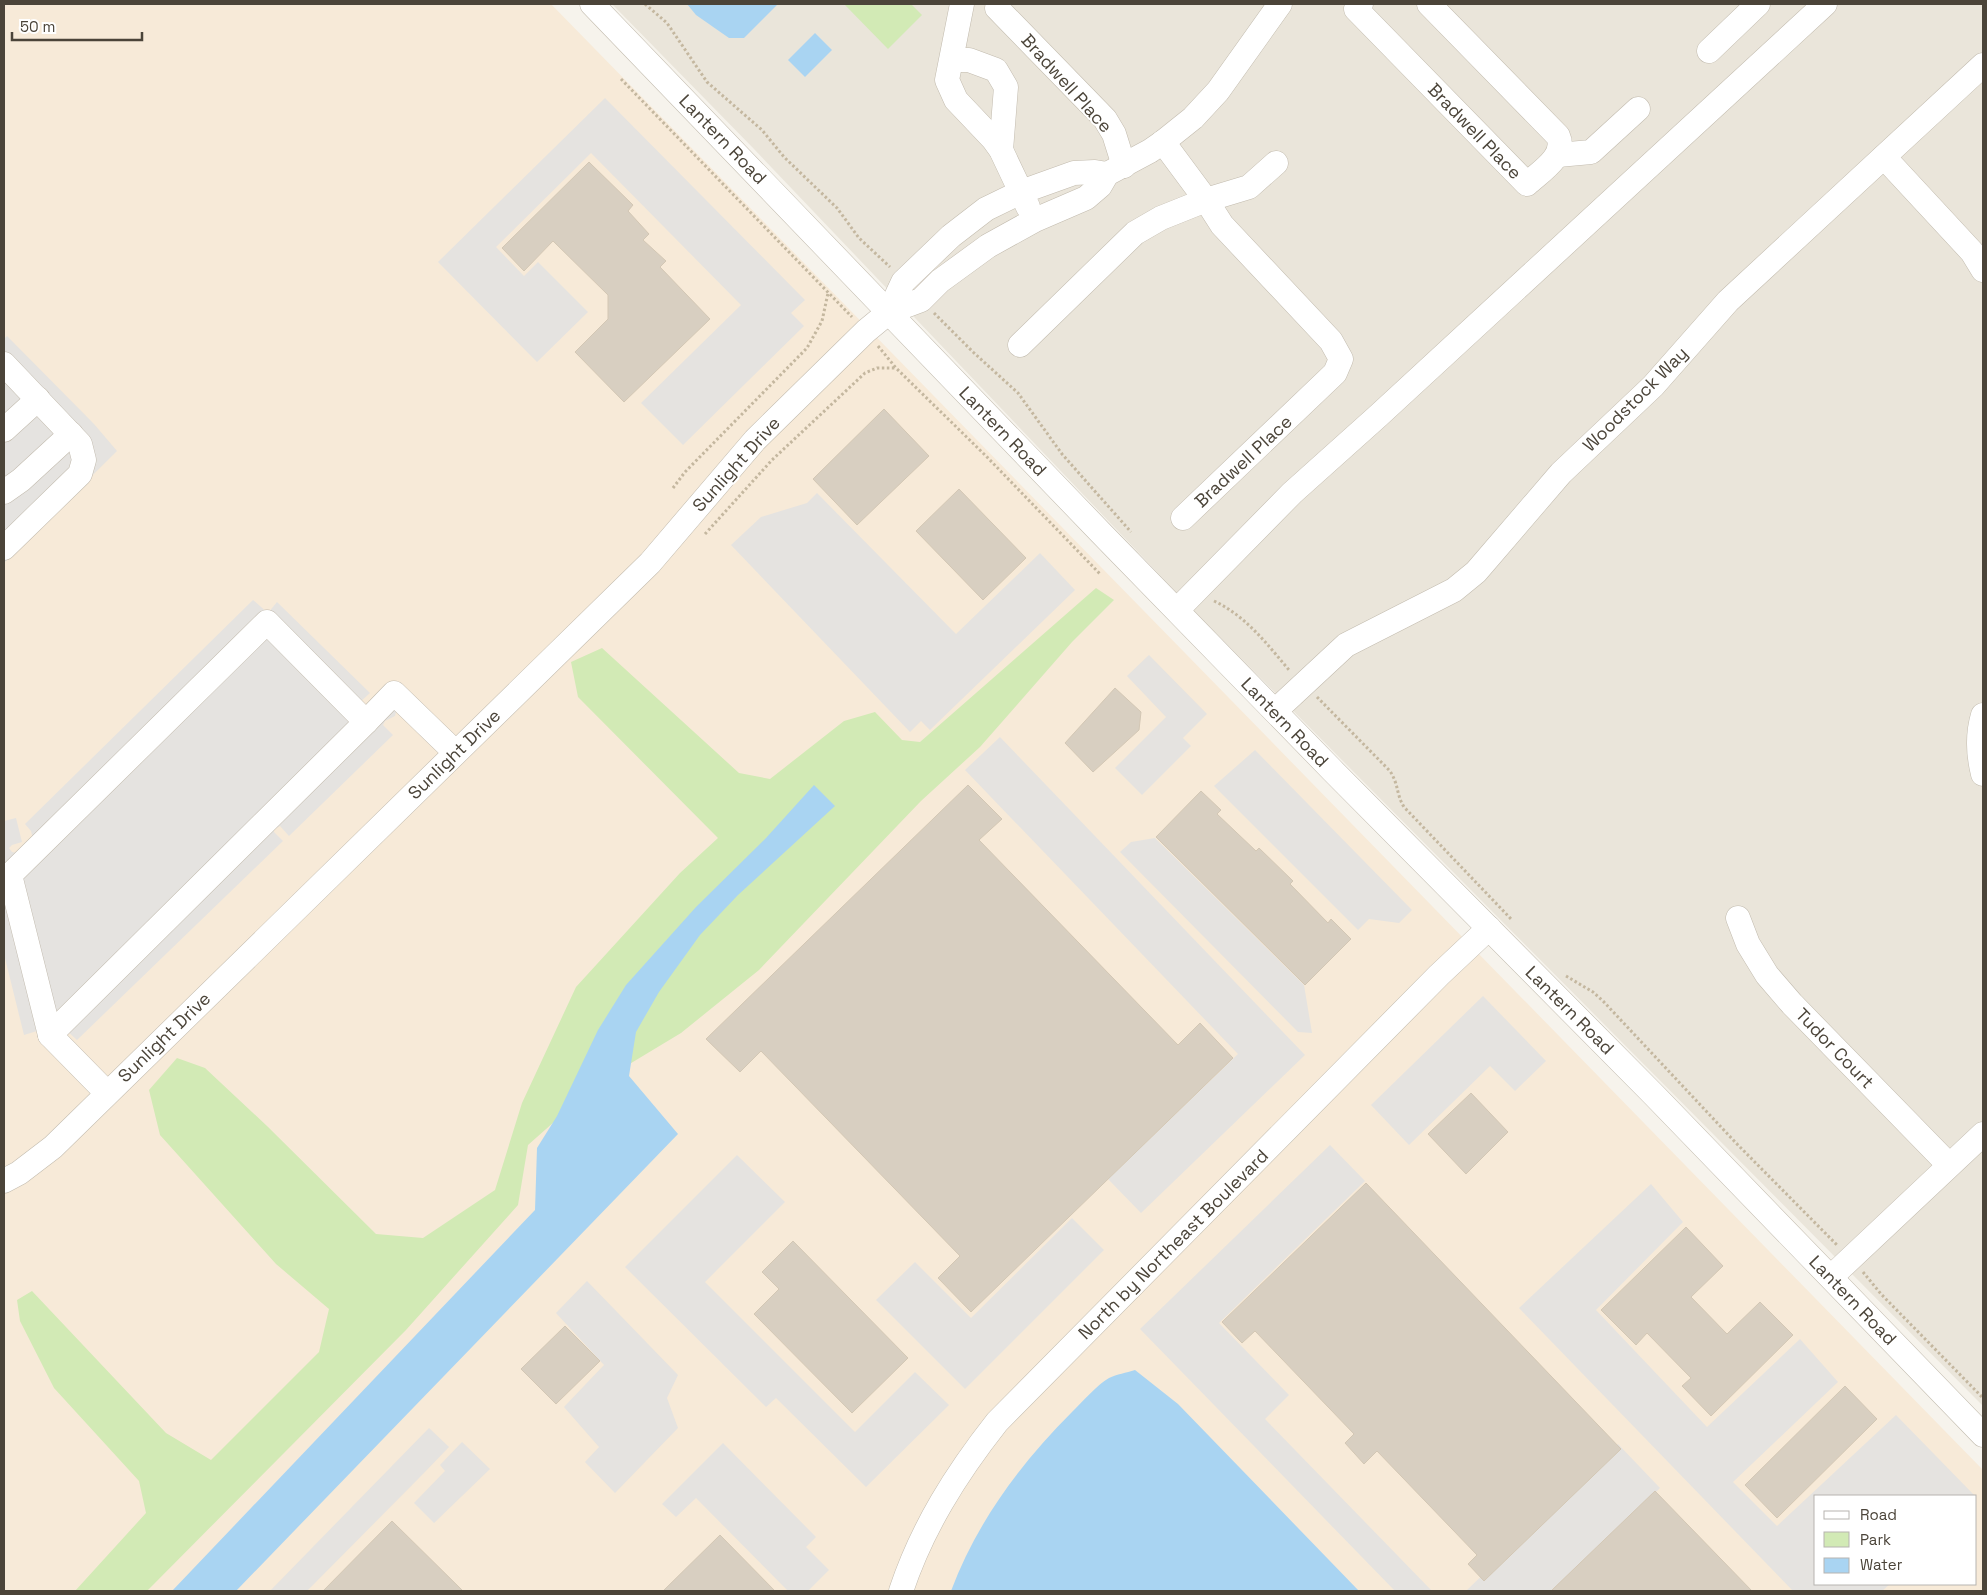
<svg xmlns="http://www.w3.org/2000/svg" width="1987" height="1595" viewBox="0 0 1987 1595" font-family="'Space Grotesk',sans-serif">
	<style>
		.residential { fill: #eae5da }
		.commercial { fill: #f7ead8; fill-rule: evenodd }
		.green { fill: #d2eab5 }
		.parking { fill: #e5e3e0 }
		.water { fill: #a9d4f2 }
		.building { fill: #d8cfc1; stroke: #d3c7b4 }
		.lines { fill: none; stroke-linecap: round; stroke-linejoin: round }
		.minor-casing { stroke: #c2bbae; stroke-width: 25 }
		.path { stroke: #c4b79f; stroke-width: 3; stroke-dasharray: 2.5 2.5; stroke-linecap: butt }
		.minor { stroke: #fff; stroke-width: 24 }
		.labels { text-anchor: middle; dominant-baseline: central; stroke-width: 4; stroke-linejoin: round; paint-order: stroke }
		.street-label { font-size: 18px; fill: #4b4439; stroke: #fff }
	</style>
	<rect width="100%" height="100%" fill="#f6f3ec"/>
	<path class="residential" d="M612,4H1983V1406L1197,614L754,149Z"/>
	<path class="commercial" d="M4,4H551L1983,1470V1591H4ZM1816,1496H1976V1584H1816Z"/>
	<g class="green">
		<path d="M844,4H911L922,15L888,49Z"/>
		<path d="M1096,588L1114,600L1072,642L980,747L921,801L759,970L681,1033L598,1083L528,1145L518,1205L406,1330L147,1591H75L146,1513L139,1481L54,1388L20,1321L17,1300L32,1291L166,1433L211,1460L319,1352L329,1309L276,1264L160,1135L149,1090L177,1058L205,1068L267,1126L376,1234L423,1238L495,1190L522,1103L576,987L680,873L718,838L578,697L571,662L602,648L739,773L770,779L844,721L875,712L902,740L920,742Z"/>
	</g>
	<g class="parking">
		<path d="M605,98L805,300L791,313L804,326L683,445L641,403L741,305L591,153L496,247L524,276L538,262L588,312L537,362L438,262Z"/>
		<path d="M7,336L94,424L117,451L4,563V339Z"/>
		<path d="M817,493L956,634L1040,553L1075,590L930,730L921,721L910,732L731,545L761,517L807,503Z"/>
		<path d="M253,600L268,613L277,602L370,693L359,703L364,709L380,694L396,712L395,716L385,721L383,725L393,735L289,836L280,826L274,829V832L283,841L77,1040L65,1029L37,1031L24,1035L4,954V821L16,818L22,842L12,845L9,848L12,852L17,853L33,839L31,831L25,824Z"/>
		<path d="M1149,655L1207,714L1183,738L1191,746L1142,795L1115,768L1166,717L1127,676Z"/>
		<path d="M1000,737L1305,1055L1141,1213L1108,1179L1238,1054L965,770Z"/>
		<path d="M1255,750L1412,910L1399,923L1369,919L1358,930L1214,786Z"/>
		<path d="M1155,838L1304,985L1312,1033L1298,1032L1120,852L1131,842Z"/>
		<path d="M1483,996L1546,1061L1515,1091L1490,1066L1409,1145L1371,1105Z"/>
		<path d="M1330,1145L1365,1181L1219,1323L1289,1395L1265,1419L1432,1591H1395L1140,1329Z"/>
		<path d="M737,1155L785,1202L705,1282L855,1432L915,1372L949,1405L866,1487L776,1398L766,1407L625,1267Z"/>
		<path d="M1651,1184L1683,1222L1596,1310L1707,1427L1800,1339L1838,1382L1733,1482L1777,1526L1896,1415L1976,1497L1816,1496V1584H1890L1882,1591H1793L1519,1308Z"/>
		<path d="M1072,1218L1104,1250L965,1389L876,1300L915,1262L971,1318Z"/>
		<path d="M587,1281L678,1375L667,1398L678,1428L615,1493L585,1462L599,1447L564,1407L604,1365L556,1313Z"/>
		<path d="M429,1428L449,1447L422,1475L307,1591H270Z"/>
		<path d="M462,1442L490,1469L434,1523L414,1503L445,1471L440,1465Z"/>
		<path d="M723,1443L816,1537L806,1547L829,1570L808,1591H788L696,1498L676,1517L662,1504Z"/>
		<path d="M1618,1444L1660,1488L1554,1591H1466Z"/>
	</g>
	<g class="water">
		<path d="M687,4H778L744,38H729L696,15Z"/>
		<path d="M815,33L832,50L805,77L788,60Z"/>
		<path d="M814,785L835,806L738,895L700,935L659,992L636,1032L629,1076L678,1134L236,1591H172L535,1210L537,1148L557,1116L598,1030L626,985L696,907L766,838Z"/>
		<path d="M1135,1370L1178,1404L1359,1591H951C977,1522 1020,1464 1072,1412C1082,1402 1097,1385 1109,1378C1117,1374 1126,1373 1135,1370Z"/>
	</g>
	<g class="building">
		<path d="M589,162L633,205L628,211L649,234L643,240L666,261L660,267L710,319L624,402L575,352L608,319V295L553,241L524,271L502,248Z"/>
		<path d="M884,409L929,456L857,525L813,479Z"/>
		<path d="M959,489L1026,558L983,600L916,531Z"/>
		<path d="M1115,688L1141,712L1139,730L1093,772L1065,743Z"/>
		<path d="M968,785L1002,819L979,840L1178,1045L1200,1023L1233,1058L971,1312L938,1278L960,1256L761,1051L740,1072L706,1039Z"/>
		<path d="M1201,791L1221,810L1217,814L1256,851L1259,848L1293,881L1290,884L1328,923L1331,919L1351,939L1305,985L1156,837Z"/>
		<path d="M1471,1093L1508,1132L1466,1174L1428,1134Z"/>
		<path d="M1366,1183L1621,1449L1484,1581L1468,1564L1477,1555L1377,1451L1364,1464L1345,1443L1354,1434L1255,1331L1242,1343L1222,1322Z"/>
		<path d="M1686,1227L1723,1266L1691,1297L1727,1334L1760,1302L1793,1335L1711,1416L1682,1386L1691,1378L1647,1333L1636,1345L1601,1310Z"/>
		<path d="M793,1241L908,1358L852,1413L754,1314L779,1289L762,1272Z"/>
		<path d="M565,1326L600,1361L556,1404L521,1369Z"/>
		<path d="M1845,1386L1877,1419L1777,1518L1745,1485Z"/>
		<path d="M1655,1491L1752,1591H1551Z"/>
		<path d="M392,1521L463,1591H323Z"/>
		<path d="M720,1535L775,1591H663Z"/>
	</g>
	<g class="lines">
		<g class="minor-casing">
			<g id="minor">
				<path d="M592,4L1101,533L1332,770L1654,1095L1983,1435"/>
				<path d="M962,4L947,80L956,100L993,139L1001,150L1028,207"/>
				<path d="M1361,4L1356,9L1527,184C1540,172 1567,156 1558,136L1429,4"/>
				<path d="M997,8L1105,119L1114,134L1124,166"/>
				<path d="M1709,51L1758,4"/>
				<path d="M952,60H969L996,70L1006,87L1001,150"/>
				<path d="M1163,142L1206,200L1222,225L1331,341L1341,359L1335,373L1183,518"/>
				<path d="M1558,155L1591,152L1638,109"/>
				<path d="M1884,157L1972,252L1983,270"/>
				<path d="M889,312L903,282L951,236L986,209L1021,192L1074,173L1095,172L1107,174"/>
				<path d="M1020,345L1135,233L1161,218L1206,200L1249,187L1276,163"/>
				<path d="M4,364L80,444L84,460L80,474L4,548"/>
				<path d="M4,430L38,399"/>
				<path d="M4,492L21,480L71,434"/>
				<path d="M1177,610L1292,493L1378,416L1825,4"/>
				<path d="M1275,711L1346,645L1454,590L1476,572L1561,473L1653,386L1728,301L1983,65"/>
				<path d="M1983,715C1977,735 1978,754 1983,774"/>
				<path d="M1738,918L1748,944L1767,975L1792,1004L1949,1165"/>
				<path d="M50,1035L366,722"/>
				<path d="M107,1093L50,1035L10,875L267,622L366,722L394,693L455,752"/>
				<path d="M4,1181L19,1173L53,1147L650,563L755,440L866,331L889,312L921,300L940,281L988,246L1035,220L1086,198L1100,186L1107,174L1150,151L1163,142L1193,118L1218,91L1280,4"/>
				<path d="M1831,1277L1983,1134"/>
				<path d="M901,1591C922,1528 956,1474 997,1422L1439,975L1489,928"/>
			</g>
		</g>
		<g class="path">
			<path d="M645,4L667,23L707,82L762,130L784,157L837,208L859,238L890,267"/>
			<path d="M621,79L852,317"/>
			<path d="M934,313L973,352L1018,393L1062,454L1131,532"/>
			<path d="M878,346L896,368L987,457L1101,575"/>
			<path d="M673,488L685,472L807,348L822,321L828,293"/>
			<path d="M705,534L772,460L865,373L877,368H896"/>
			<path d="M1214,601C1246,616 1267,644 1289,670"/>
			<path d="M1317,697L1390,771C1399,785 1396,794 1404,807L1512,920"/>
			<path d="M1566,976L1593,992L1603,1001L1736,1143L1838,1246"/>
			<path d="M1863,1272L1881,1294L1983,1398"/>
		</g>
		<use href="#minor" class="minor"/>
	</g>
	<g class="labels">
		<g class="street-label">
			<text transform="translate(1067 83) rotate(48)">Bradwell Place</text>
			<text transform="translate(1475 131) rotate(46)">Bradwell Place</text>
			<text transform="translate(723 139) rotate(46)">Lantern Road</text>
			<text transform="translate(1635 399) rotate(-45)">Woodstock Way</text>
			<text transform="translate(1003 431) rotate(46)">Lantern Road</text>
			<text transform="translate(1243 461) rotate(-43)">Bradwell Place</text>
			<text transform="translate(736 464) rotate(-48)">Sunlight Drive</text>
			<text transform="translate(1285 722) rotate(46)">Lantern Road</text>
			<text transform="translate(454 754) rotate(-44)">Sunlight Drive</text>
			<text transform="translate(1570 1010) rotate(45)">Lantern Road</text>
			<text transform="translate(164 1037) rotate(-44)">Sunlight Drive</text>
			<text transform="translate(1835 1048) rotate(46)">Tudor Court</text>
			<text transform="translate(1173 1244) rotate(-45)">North by Northeast Boulevard</text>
			<text transform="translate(1853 1300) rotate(46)">Lantern Road</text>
		</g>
	</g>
	<rect width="1987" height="1595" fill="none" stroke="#4b4439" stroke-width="10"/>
	<rect x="1814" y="1495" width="162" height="90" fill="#ffffff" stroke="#b7b4b0"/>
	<rect x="1824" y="1511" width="25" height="8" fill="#ffffff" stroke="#b7b4b0"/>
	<text x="1860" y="1520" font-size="15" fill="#4b4439">Road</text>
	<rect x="1824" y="1532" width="25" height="15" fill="#d2eab5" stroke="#b7b4b0"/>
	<text x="1860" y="1545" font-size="15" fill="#4b4439">Park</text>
	<rect x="1824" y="1558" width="25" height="15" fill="#a9d4f2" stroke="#b7b4b0"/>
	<text x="1860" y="1570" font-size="15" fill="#4b4439">Water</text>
	<path d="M12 32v8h130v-8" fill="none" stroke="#4b4439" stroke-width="2.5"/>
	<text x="20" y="32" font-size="15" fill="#4b4439" stroke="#ffffff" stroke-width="4" paint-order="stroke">50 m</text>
</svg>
